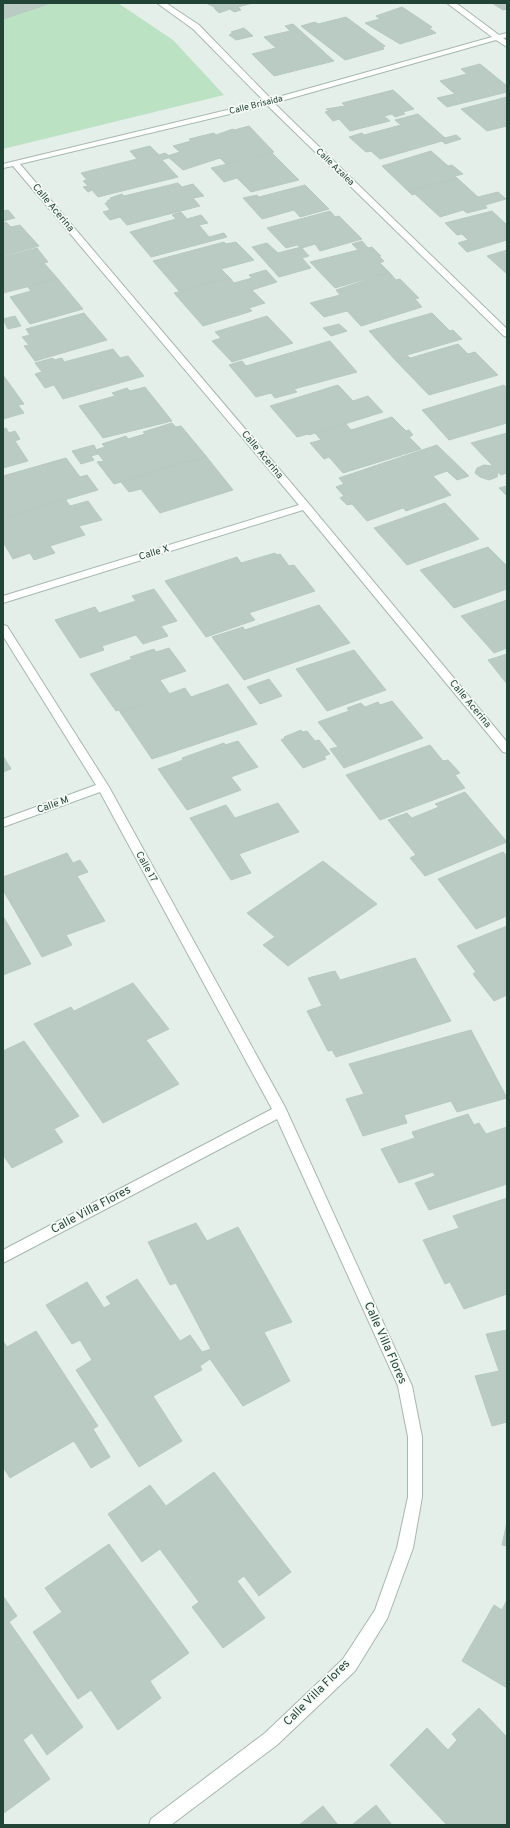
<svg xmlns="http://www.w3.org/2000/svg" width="510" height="1828" viewBox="0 0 510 1828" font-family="Overpass,sans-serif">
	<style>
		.green { fill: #bbe2c2 }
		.building { fill: #b9cbc2; stroke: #b6cac0 }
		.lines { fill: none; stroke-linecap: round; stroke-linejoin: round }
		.minor-casing { stroke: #a6b8b0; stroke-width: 2 }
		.minor { fill: #fff; fill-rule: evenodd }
		.labels { text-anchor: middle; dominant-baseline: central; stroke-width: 3.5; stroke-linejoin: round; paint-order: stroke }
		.far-street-label { font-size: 9px; fill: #214437; stroke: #f6fbf8 }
		.street-label { font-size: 10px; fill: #214437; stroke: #f6fbf8 }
		.near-street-label { font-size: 12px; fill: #214437; stroke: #f6fbf8 }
	</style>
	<rect width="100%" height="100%" fill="#e4efe9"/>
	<path class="green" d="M3,3H118L173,40L224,95L3,149Z"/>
	<g class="building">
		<path d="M3,3H51L3,19Z"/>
		<path d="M206,3H253L238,7L241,10L234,12L230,9L219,13L214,8H216Z"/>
		<path d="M492,3H507V9L503,10Z"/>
		<path d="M402,7L432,27L429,28L436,33L400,44L365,23L380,19L376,16Z"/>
		<path d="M346,17L385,46L382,48L384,49L345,60L301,26L315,22L318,24Z"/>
		<path d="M293,24L334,61L274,76L252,54L276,48L264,37L290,31L285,26Z"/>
		<path d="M244,28L253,36L236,40L229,35L233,33L231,32Z"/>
		<path d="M480,64L507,86V92L447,107L437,98L455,94L440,81L467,74L461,69Z"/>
		<path d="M393,90L414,109L403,112L405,114L395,117L392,114L384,116L390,121L350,131L339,119L333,121L325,112L329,111L326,109L345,106L342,103Z"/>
		<path d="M507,97V126L487,131L461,109Z"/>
		<path d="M418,114L445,138L456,135L461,139L445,144L442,141L380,159L371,151L366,152L349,137L362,133L364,135L401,125L395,120Z"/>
		<path d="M249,126L274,152L226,164L220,158L183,170L167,156L180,152L173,146L191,141L189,139L214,133L216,135L233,129L234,130Z"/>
		<path d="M150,146L159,155L165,153L171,157L162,160L178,177L98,197L92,190L88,192L83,187L88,186L83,181L87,180L81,173L137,159L130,151Z"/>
		<path d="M431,151L448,166L452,165L463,174L455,176L457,178L408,191L382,166Z"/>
		<path d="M272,153L299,180L251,192L237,178L224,182L211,168Z"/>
		<path d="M457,178L478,197L498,192L506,199L485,205L487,208L467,213L463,210L440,217L415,194L412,195L408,191Z"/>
		<path d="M178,183L182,187L193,184L204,196L193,198L200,206L127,225L120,217L110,220L103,212L110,210L105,203H108L107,201L111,199L110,198L122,194L124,196Z"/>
		<path d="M305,185L329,209L300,217L294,210L262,219L243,198L257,195L259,197Z"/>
		<path d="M8,210L15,218L3,221V211Z"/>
		<path d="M330,211L335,217L339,216L362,239L320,251L315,244L302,248L297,245L286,248L267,228Z"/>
		<path d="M492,211L507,225V240L467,252L458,243L468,240L462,234L457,235L445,223Z"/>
		<path d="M181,212L187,219L201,215L208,223L199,225L209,237L224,233L227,237L151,257L130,232L176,219L172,215Z"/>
		<path d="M6,222L11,227L20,225L39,246L3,256V223Z"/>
		<path d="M362,241L368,248L372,247L381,256H379L384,261L380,263L389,272L335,288L310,262L358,250L352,244Z"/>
		<path d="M224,242L226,244L236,242L254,260L221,269L230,278L179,291L153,261Z"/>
		<path d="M267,243L278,253L301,247L309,256L302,258L311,268L279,277L252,247Z"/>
		<path d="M37,248L48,262L44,263L58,279L3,293V257Z"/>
		<path d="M507,250V274L487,256Z"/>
		<path d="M266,270L277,282L252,290L265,303L249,308L252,311L203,326L174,293L230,278L234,283L252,278L249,275Z"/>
		<path d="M389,272L396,280L400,279L419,298L415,299L422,307L361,326L347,311L324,317L310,303L340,295L336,290Z"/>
		<path d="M58,279L83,309L30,324L10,297L31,291L28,287Z"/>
		<path d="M84,313L107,340L35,361L24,346L29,345L22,337L30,335L26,329Z"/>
		<path d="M432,313L450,331L453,330L462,339L407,355L410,358L397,362L369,331Z"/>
		<path d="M15,316L21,326L8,329L3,319Z"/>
		<path d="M267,316L293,343L232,362L212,341L221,338L215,332Z"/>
		<path d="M339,324L347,331L331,336L323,328Z"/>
		<path d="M330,341L357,372L294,389L297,392L275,398L271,393L256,397L229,365L242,361L246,366Z"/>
		<path d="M458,344L468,354L475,352L498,375L429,395L397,362Z"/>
		<path d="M113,349L120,358L128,356L144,376L63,399L54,385L45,388L35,374L42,372L35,363L53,358L54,360L62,358L64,362Z"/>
		<path d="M3,375L24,404L18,405L24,413L3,419Z"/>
		<path d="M338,385L353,401L368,396L383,412L309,435L308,434L297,437L270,406Z"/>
		<path d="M504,385L507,389V423L449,440L422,410Z"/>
		<path d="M145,387L172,421L103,438L79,406L115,396L112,393L127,388L130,391Z"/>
		<path d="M392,417L406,431L409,430L413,435L409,437L421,449L343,473L329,457L324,459L310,443L321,440L315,433L346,424L351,430Z"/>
		<path d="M172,423L176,427L181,426L206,456L114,484L97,462L104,461L95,450L105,447L102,444L126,436L128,439L145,434L143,432Z"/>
		<path d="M6,428L9,433L15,431L20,439L15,441L28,461L3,468V429Z"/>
		<path d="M507,433V473L501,475L498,472L497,477L489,480L480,477L475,473L477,468L484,465L493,466L471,443Z"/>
		<path d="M94,445L98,454L91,456L94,460L81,464L72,451Z"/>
		<path d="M437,445L469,476L457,480L447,471L433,476L451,495L406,511L403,508L367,521L352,504L347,505L340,498L344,496L336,487L344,484L339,478Z"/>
		<path d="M206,456L233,490L160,513L141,489L129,492L121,482Z"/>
		<path d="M66,458L80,477L87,475L98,490L3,518V476Z"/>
		<path d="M507,486V496L499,488Z"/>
		<path d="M65,499L70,506L88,501L102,520L79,526L85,535L50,546L55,553L34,560L30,553L13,559L3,542V518Z"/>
		<path d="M445,503L479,539L407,565L374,528Z"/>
		<path d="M488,547L507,566V589L454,608L420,570Z"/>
		<path d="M275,553L277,555L280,554L289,566L294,565L315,591L249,613L255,620L206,637L165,581L237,557L241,563Z"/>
		<path d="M154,589L177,621L161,626L168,636L143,644L136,635L102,646L104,650L80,658L55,620L95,607L99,613L136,601L132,596Z"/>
		<path d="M507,600V648L494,653L461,616Z"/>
		<path d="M319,605L350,643L244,680L212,637L243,627L245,630Z"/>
		<path d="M169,648L186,671L160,680L169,693L120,712L119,710L116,711L90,674L132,659L130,657L154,649L156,652Z"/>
		<path d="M354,650L386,690L327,711L296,669Z"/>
		<path d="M507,654V684L488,660Z"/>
		<path d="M269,679L282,696L260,704L247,687Z"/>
		<path d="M228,684L257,724L152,759L120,712L185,688L191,697Z"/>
		<path d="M392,701L423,738L344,768L330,749L338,747L318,722L349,711L347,708L361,703L365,707L378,702L380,705Z"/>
		<path d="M301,730L303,732L307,731L315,741L319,740L330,754L324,756L326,759L303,768L281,740L285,738L284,737Z"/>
		<path d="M238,741L258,767L231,777L241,790L187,810L158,769L183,760L182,758L224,743L225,745Z"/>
		<path d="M430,745L443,761L448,760L460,773L455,775L465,788L380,820L346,775Z"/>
		<path d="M3,756L11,769L3,772Z"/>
		<path d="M465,792L507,842L425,876L410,858L416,855L388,820L407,813L412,818L439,807L435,804Z"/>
		<path d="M278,803L299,832L239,854L251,873L231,880L190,818L226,805L235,818Z"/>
		<path d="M503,852L507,856V916L476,929L438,879Z"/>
		<path d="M67,853L73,863L80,860L88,872L77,876L105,921L66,935L72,945L42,957L3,890V877Z"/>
		<path d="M323,861L377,904L288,966L263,945L275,937L247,913Z"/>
		<path d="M3,916L31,964L3,975Z"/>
		<path d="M507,926V995L494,1001L473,974L476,972L457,946Z"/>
		<path d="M415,958L451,1021L336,1057L332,1050L328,1051L307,1011L322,1006L308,978L335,971L340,980Z"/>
		<path d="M133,983L169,1029L146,1040L179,1084L103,1123L34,1024L71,1007L74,1011Z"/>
		<path d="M471,1030L507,1098L457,1112L451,1101L404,1115L407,1123L363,1136L346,1099L364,1094L349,1064Z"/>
		<path d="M24,1041L79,1116L54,1129L63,1142L12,1168L3,1155V1051Z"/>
		<path d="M468,1114L474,1125L479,1123L486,1134L507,1127V1184L429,1210L415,1183L435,1176L433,1172L399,1183L381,1149L415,1138L412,1132Z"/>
		<path d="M507,1198V1294L464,1309L450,1282L445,1284L423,1240L459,1228L453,1216Z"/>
		<path d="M196,1223L207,1241L238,1227L292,1322L264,1332L290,1381L243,1406L210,1359L202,1352L211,1349L176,1283L170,1285L148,1242Z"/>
		<path d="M137,1279L180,1341L190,1335L202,1352L210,1359L200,1366L202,1370L153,1396L182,1441L139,1467L76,1370L92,1360L80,1340L72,1344L46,1305L87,1282L104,1308L111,1304L106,1297Z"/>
		<path d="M507,1330V1422L492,1426L475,1376L499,1371L486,1334Z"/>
		<path d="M36,1331L98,1426L93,1429L110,1457L91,1468L74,1441L10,1478L3,1467V1341L7,1347Z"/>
		<path d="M214,1472L291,1572L259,1596L244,1576L237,1581L265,1618L223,1648L192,1607L199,1602L160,1549L142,1562L108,1514L150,1485L166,1506Z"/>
		<path d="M507,1522V1546L502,1545Z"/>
		<path d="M109,1544L189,1653L150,1681L161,1698L118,1730L91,1690L78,1699L33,1632L62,1612L45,1588Z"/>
		<path d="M3,1596L17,1616L9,1622L83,1727L47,1755L32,1733L23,1740L50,1779L4,1813Z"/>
		<path d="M507,1600V1688L462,1661L494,1605L502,1610Z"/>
		<path d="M479,1708L507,1737V1825H447L390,1765L427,1728L448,1750L457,1740L452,1734Z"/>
		<path d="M376,1805L392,1825H352Z"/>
		<path d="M323,1806L338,1825H299Z"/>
	</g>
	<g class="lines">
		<g class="minor-casing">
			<g id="minor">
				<path d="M157,3H166L199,25L271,99L492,37L447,3H456L499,35L507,33V37L503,38L507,41V47L496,40L274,103L507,329V337L504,336L267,105L20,164L309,504L507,742V753L503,752L303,510L3,603V596L299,505L13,166L3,168V164L264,101L193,29Z"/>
				<path d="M3,625L7,626L109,787L285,1107L412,1386L422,1437V1497L413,1548L387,1619L355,1671L277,1745L171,1825H149L151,1819L265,1733L343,1659L375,1610L397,1548L408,1497V1437L398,1386L277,1119L3,1263V1250L272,1109L100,792L3,827V819L96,785L3,636Z"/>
			</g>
		</g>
		<use href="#minor" class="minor"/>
	</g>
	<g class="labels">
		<g class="far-street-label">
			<text transform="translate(256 105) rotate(-14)">Calle Brisaida</text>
			<text transform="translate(335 167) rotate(44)">Calle Azalea</text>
		</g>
		<g class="street-label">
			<text transform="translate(53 208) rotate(50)">Calle Acerina</text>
			<text transform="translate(262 455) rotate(50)">Calle Acerina</text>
			<text transform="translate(154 553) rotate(-17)">Calle X</text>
			<text transform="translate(470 704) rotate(50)">Calle Acerina</text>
			<text transform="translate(53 805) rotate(-20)">Calle M</text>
			<text transform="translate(146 867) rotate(61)">Calle 17</text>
		</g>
		<g class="near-street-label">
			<text transform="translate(91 1210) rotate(-28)">Calle Villa Flores</text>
			<text transform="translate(385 1343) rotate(66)">Calle Villa Flores</text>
			<text transform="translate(317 1693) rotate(-45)">Calle Villa Flores</text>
		</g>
	</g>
	<rect width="510" height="1828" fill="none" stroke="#214437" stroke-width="8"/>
</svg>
